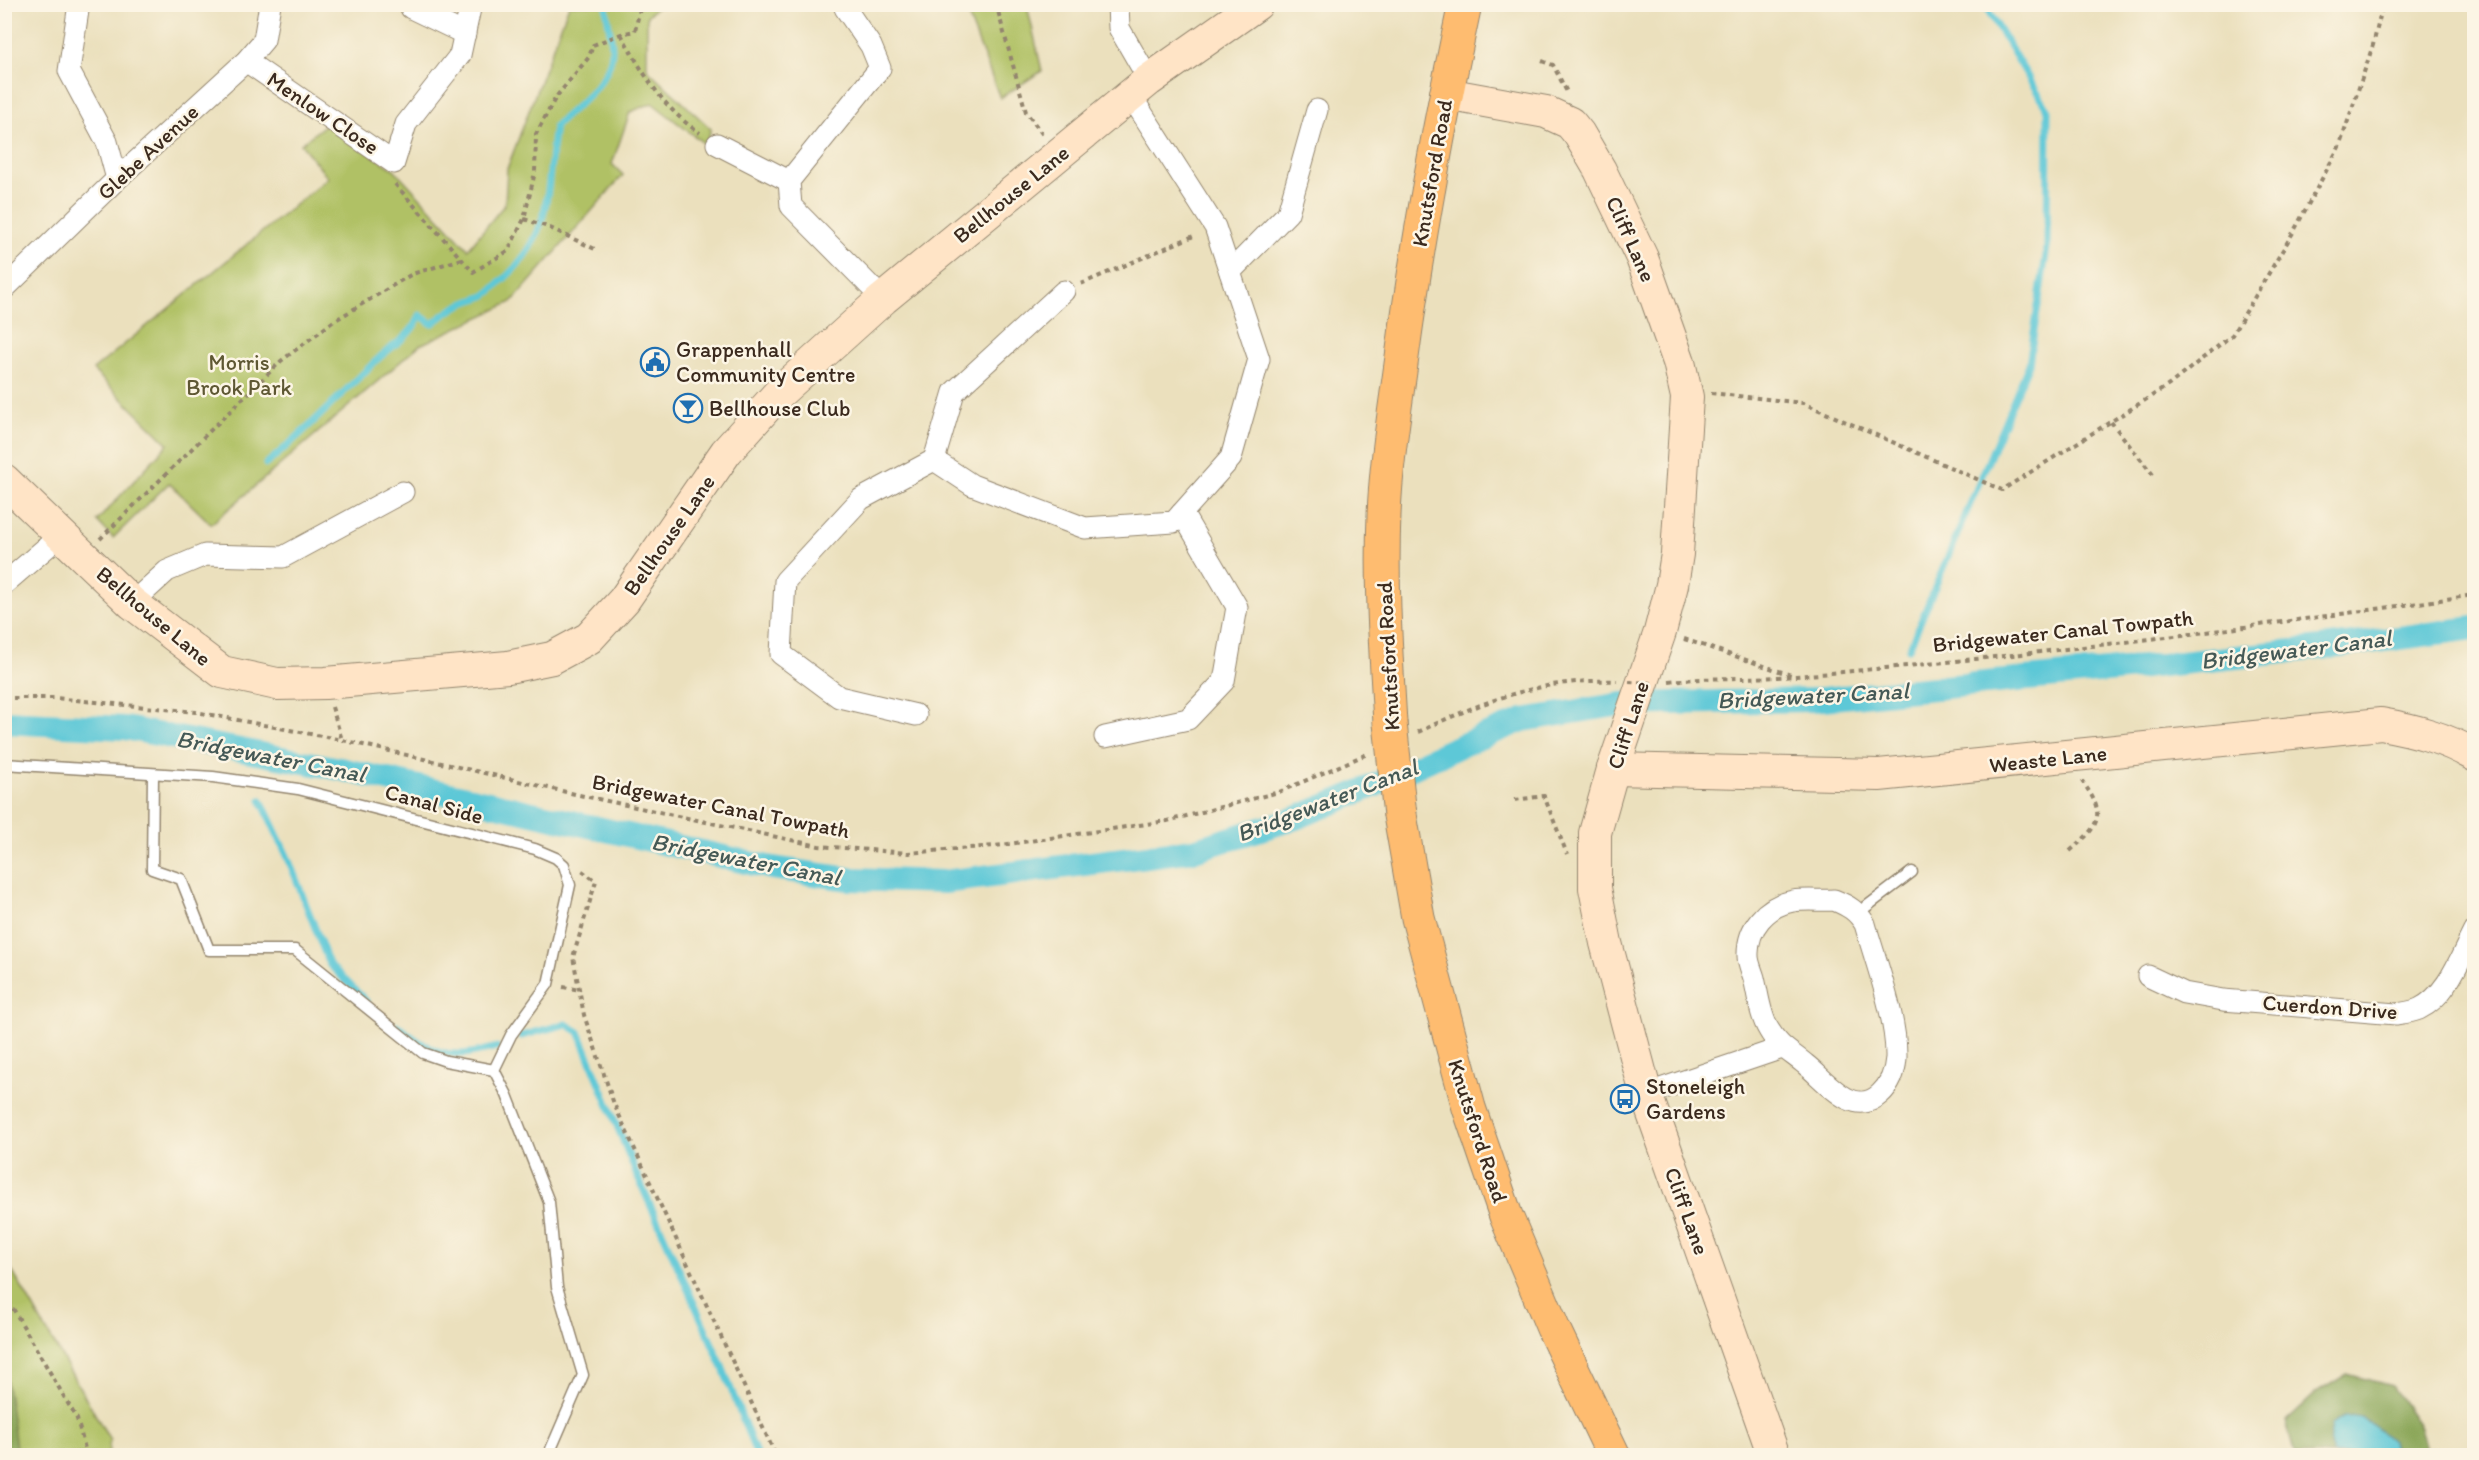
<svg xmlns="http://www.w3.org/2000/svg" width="2479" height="1460" viewBox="0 0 2479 1460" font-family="Itim,sans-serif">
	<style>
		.green { fill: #b0c165; stroke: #767642; stroke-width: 1.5 }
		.forest { fill: #8ca75a; stroke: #64683c; stroke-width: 1.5 }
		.water { fill: #5dc8d7; stroke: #4c797a; stroke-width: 1.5 }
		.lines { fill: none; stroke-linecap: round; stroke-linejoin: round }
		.stream { stroke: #5dc8d7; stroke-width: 7 }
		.canal { stroke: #5dc8d7; stroke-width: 24 }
		.lane-casing { stroke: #93856e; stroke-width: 13 }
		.street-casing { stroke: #93856e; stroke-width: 23 }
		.secondary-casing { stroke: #93856e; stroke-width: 34 }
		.highway-casing { stroke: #93856e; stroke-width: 35 }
		.path { stroke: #93856e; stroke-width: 4; stroke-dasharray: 4.5 4.5; stroke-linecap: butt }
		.lane { stroke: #fff; stroke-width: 10 }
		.street { stroke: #fff; stroke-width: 21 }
		.secondary { stroke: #ffe4c6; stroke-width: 32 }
		.highway { stroke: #febc70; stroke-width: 33 }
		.highway-bridge-casing { stroke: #93856e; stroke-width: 35; stroke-linecap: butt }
		.path-bridge { stroke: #93856e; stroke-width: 4; stroke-dasharray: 4.5 4.5; stroke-linecap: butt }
		.highway-bridge { stroke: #febc70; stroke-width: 33 }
		.labels { text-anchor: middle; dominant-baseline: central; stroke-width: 5; stroke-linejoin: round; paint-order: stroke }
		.street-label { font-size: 22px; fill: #3b2a1e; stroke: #fcf5e5 }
		.poi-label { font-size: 22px; fill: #3b2a1e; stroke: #fcf5e5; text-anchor: start }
		.park-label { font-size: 22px; fill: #5e5733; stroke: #fcf5e5 }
		.water-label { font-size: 24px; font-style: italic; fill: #455956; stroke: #fcf5e5 }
	</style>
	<rect width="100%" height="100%" fill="#fcf5e5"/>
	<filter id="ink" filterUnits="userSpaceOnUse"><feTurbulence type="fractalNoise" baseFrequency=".0167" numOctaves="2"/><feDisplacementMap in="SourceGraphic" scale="12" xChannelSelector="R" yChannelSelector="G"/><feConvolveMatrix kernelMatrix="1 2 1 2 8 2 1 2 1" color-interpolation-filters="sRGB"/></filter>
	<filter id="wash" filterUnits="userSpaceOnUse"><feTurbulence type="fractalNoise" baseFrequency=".008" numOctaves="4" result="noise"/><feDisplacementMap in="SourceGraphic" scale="24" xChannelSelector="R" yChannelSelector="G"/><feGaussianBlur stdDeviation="1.35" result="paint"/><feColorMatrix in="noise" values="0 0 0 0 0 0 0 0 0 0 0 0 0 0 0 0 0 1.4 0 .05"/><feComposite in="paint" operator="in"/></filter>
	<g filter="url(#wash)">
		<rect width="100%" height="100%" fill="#ebe0bd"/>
		<g class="green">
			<path d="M569,5H659L647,16V69L711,129L706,145L652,103L630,112L612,164L623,175L512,302L420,345L211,524L169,483L113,538L97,521L168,444L93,370L328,178L301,144L325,125L394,169L468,249L505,204L507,169Z"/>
			<path d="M964,5H1027L1042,71L1000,98Z"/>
			<path d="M4,1257L110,1440L108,1455H5Z"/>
		</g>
		<g class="forest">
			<path d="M4,1369H5L17,1455H5Z"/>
			<path d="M2347,1374L2392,1386L2420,1427L2427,1455H2295L2286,1421L2316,1393Z"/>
		</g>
		<path class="water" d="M2362,1416L2391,1441L2394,1455H2332L2329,1444L2332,1425L2344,1417Z"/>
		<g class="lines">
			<g class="stream">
				<path d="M266,464C307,431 341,394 379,358C395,343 411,337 420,315L432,324C441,317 452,308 462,304C469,301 477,299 484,296C492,292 498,283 505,278C554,233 546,185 555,126C576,105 614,81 612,47C611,33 607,19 606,4"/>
				<path d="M1909,649L2029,364L2047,248L2048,110L1984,4"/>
				<path d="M261,800L288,858L329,964L366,1001"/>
				<path d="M398,1026C436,1056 450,1060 497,1047"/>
				<path d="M521,1036L566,1024L579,1032L636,1173L722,1366L757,1456"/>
			</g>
			<path class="canal" d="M4,722L125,728L340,769L772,868L849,879L944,882L1194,850L1296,818L1371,787L1455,748L1523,720L1622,704L1812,700L2088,673L2339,646L2474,628"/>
		</g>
	</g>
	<g filter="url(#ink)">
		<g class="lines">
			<g class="lane-casing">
				<g id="lane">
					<path d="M4,764L213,777L298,789L535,849L556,858L564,865L570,885L548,984L511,1035L494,1070"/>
					<path d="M153,774L152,869L181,879L209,950H295L423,1053L446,1061L494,1070"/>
					<path d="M1858,913L1912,872"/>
					<path d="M494,1070L507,1095L549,1202L557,1287L583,1375L551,1449"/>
				</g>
			</g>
			<g class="street-casing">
				<g id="street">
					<path d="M79,4L69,71L107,142L117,179"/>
					<path d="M849,4L845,8L871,46L880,68L789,181L791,206L883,299"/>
					<path d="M1118,4L1119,28L1149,80"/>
					<path d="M411,8L465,34"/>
					<path d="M246,61L394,163L406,124L460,55L471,4"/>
					<path d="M717,144L789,181"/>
					<path d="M1230,272L1288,213L1317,110"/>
					<path d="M4,289L117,179L246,61L264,40L270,4"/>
					<path d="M934,460L954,392L1064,291"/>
					<path d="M4,584L61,535"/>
					<path d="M132,603L167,571L205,555L283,557L403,492"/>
					<path d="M916,715L839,697L781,654L785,581L861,499L934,460L972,485L1085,528L1174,522L1231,458L1259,359L1215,227L1131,96"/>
					<path d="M1105,737L1188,719L1224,681L1237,607L1182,513"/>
					<path d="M1834,900C1849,906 1857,911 1865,924C1876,963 1897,1018 1896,1058C1895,1071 1890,1085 1880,1094C1853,1119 1826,1080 1805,1064C1792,1053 1778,1046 1769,1030C1760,1016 1758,994 1754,978C1752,971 1748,963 1748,956C1747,928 1766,906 1793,901C1806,899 1821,901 1834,900Z"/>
					<path d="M2148,976L2184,993L2223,1000L2396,1014C2403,1013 2412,1012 2419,1009C2448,995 2460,958 2474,931"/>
					<path d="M1646,1094L1782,1048"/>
				</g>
			</g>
			<g class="secondary-casing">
				<g id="secondary">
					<path d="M1446,94L1546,112L1570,123L1579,134L1600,170L1642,258L1679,362L1687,397L1677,554L1672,585L1660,632L1613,769L1595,833V888L1606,943L1646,1094L1774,1456"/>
					<path d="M4,480L132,603L222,672L277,684L325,683L508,667L552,658L589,638L624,600L726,452L780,392L883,299L1149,80L1257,4"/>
					<path d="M1613,769L1879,775L2381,724C2415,730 2445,738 2474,755"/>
				</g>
			</g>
			<g class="highway-casing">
				<g id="highway">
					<path d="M1390,723C1386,654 1381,584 1384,515C1386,462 1395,409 1402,357C1418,239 1440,121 1465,4"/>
					<path d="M1400,815L1418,918L1469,1108L1506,1216L1553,1328L1614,1456"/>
				</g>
			</g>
			<g class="path">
				<path d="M996,4L1026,112L1043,135"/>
				<path d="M621,34C643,73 662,108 700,133"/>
				<path d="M1542,61L1553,65L1567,92"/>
				<path d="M395,184L473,272L508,251L524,219L535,172L536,134L556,97L589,57L593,45L621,34L635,31L641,4"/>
				<path d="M524,219L548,227L597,250"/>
				<path d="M1081,284L1196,235"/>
				<path d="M1711,393L1803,403L2002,490L2169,385L2232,335L2294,231L2340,145L2373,45L2383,4"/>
				<path d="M2111,422L2154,476"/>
				<path d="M100,539L281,361L334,321L412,274L462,259"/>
				<path d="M1684,639L1791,675"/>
				<path d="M1669,681C1711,677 1754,679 1796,676C2023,657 2249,628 2474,595"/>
				<path d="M4,698H55L196,712L342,740L579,795L819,846L908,853L995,846L1167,821L1279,792L1367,754"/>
				<path d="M332,707L342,740"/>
				<path d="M1418,732C1484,701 1542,678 1617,681"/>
				<path d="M1515,800L1544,796L1567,854"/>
				<path d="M2070,851C2100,825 2107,815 2082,781"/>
				<path d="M582,871L596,881L573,957L584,1015L614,1104L776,1456"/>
				<path d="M563,987L580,990"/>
				<path d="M4,1293L77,1419L87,1456"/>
			</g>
			<use href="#lane" class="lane"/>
			<use href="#street" class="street"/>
			<use href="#secondary" class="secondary"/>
			<use href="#highway" class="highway"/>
			<g class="highway-bridge-casing">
				<path id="highway-bridge" d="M1390,723L1400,815"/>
			</g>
			<path class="path-bridge" d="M1629,682L1654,683"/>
			<use href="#highway-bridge" class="highway-bridge"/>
		</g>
	</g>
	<defs>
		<g id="civic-ring" transform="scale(1.5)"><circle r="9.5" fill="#fcf5e5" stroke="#1f6fb2" stroke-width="1.5"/><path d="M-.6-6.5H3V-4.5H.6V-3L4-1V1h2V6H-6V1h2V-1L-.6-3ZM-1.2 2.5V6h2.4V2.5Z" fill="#1f6fb2"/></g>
		<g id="bar-ring" transform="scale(1.5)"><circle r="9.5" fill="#fcf5e5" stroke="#1f6fb2" stroke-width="1.5"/><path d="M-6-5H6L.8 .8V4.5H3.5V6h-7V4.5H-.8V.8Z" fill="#1f6fb2"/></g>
		<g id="bus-ring" transform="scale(1.5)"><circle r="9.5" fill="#fcf5e5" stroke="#1f6fb2" stroke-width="1.5"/><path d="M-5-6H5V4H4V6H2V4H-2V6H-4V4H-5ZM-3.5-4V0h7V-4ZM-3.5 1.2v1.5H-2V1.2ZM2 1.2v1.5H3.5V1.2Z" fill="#1f6fb2"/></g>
	</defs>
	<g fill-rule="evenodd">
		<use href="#civic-ring" x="655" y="362"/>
		<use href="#bar-ring" x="688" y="408"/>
		<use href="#bus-ring" x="1625" y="1099"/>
	</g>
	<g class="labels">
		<g class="street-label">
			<text transform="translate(323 113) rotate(34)">Menlow Close</text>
			<text transform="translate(148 152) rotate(-43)">Glebe Avenue</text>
			<text transform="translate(1432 173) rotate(-80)">Knutsford Road</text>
			<text transform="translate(1011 194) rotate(-39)">Bellhouse Lane</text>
			<text transform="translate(1631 239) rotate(66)">Cliff Lane</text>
			<text transform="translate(669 535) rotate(-55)">Bellhouse Lane</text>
			<text transform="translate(154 616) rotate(40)">Bellhouse Lane</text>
			<text transform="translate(2063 631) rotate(-6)">Bridgewater Canal Towpath</text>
			<text transform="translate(1388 656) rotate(-93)">Knutsford Road</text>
			<text transform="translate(1628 725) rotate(-72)">Cliff Lane</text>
			<text transform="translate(2048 759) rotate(-6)">Weaste Lane</text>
			<text transform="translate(434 804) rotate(15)">Canal Side</text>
			<text transform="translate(721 806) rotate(11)">Bridgewater Canal Towpath</text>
			<text transform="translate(2330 1007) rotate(4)">Cuerdon Drive</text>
			<text transform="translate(1478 1131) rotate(72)">Knutsford Road</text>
			<text transform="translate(1687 1211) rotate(70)">Cliff Lane</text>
		</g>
		<g class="poi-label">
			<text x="676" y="349">Grappenhall<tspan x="676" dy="25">Community Centre</tspan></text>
			<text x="709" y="408">Bellhouse Club</text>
			<text x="1646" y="1086">Stoneleigh<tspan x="1646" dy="25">Gardens</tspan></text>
		</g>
		<g class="park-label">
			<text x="239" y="362">Morris<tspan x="239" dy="25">Brook Park</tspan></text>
		</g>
		<g class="water-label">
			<text transform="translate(2296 649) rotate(-7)">Bridgewater Canal</text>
			<text transform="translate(1813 695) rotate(-3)">Bridgewater Canal</text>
			<text transform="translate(271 756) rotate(11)">Bridgewater Canal</text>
			<text transform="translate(1327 800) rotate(-21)">Bridgewater Canal</text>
			<text transform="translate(746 859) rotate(11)">Bridgewater Canal</text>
		</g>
	</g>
	<rect width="2479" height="1460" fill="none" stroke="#fcf5e5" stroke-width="24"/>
</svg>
